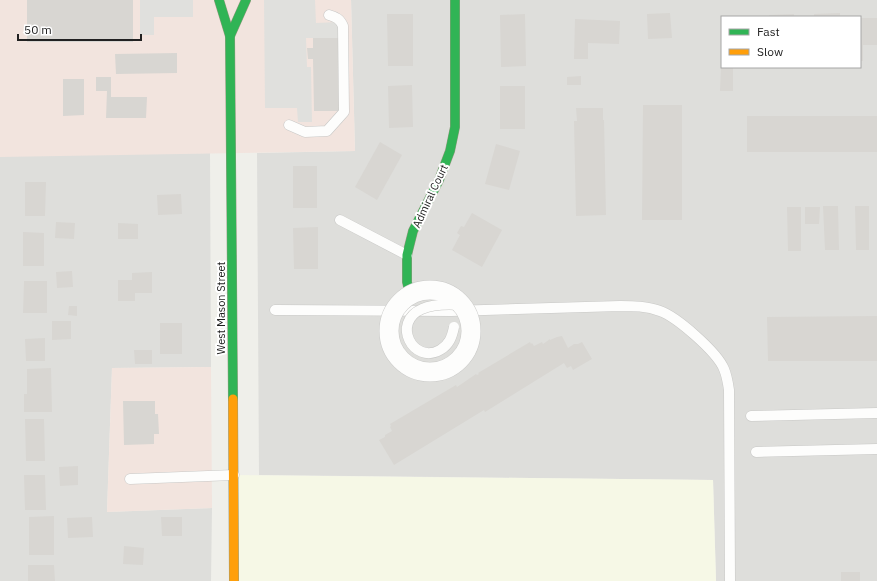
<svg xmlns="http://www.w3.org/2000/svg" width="877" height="581" viewBox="0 0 877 581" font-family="'IBM Plex Sans',sans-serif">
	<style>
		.residential { fill: #dededb; fill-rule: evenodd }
		.commercial { fill: #f2e4de }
		.education { fill: #f6f8e6 }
		.parking { fill: #e0e0dd }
		.building { fill: #d8d6d2 }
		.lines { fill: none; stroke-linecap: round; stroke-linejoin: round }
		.lane-casing { stroke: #c8c8c6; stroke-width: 11 }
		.fast-casing { stroke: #959b80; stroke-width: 10 }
		.slow-casing { stroke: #959b80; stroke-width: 10 }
		.lane { stroke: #fdfdfc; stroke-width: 10 }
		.fast { stroke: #30b455; stroke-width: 9 }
		.slow { stroke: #ff9f0a; stroke-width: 9 }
		.lane-bridge-casing { stroke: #c8c8c6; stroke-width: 11; stroke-linecap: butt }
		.street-bridge-casing { stroke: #c8c8c6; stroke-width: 20; stroke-linecap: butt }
		.lane-bridge { stroke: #fdfdfc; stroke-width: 10 }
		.street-bridge { stroke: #fdfdfc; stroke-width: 19 }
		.labels { text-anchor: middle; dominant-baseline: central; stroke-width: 4; stroke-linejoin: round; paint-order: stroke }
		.street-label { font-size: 11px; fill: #212121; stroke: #fff }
	</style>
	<rect width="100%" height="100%" fill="#efefea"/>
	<g class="residential">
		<path d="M351,0H877V581H716L713,480L259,475L257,153L355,151ZM722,17H860V67H722Z"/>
		<path d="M210,153L211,367L112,368L107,512L212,508L211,581H0V155Z"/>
	</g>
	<g class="commercial">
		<path d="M0,0H351L355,151L0,157Z"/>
		<path d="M211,367L212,508L107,512L112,368Z"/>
	</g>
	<path class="education" d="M234,475L713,480L716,581H234Z"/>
	<g class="parking">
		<path d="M140,0H193V17H154V35H140Z"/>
		<path d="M264,0H315L316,23L338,22L339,38H306L307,67H311L312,122H298L297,108H265Z"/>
	</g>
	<g class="building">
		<rect x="27" y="0" width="106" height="42"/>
		<path d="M670,13L672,38L648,39L647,14Z"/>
		<path d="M840,13V17H814V14Z"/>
		<path d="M387,14H413V66H388Z"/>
		<path d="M525,14L526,66L501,67L500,15Z"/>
		<path d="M794,14V17H770L769,15Z"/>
		<path d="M860,18H877V45H863V61H860Z"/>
		<path d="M575,19L620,21L619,44L588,43V59H574Z"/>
		<path d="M313,38H338L339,111H314L313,59H308L307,48H313Z"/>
		<path d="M177,53V73L116,74L115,54Z"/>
		<path d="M721,67H733V91H720Z"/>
		<path d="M581,76V85H567V77Z"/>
		<path d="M96,77H111V97H147L146,118H106L107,91H96Z"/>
		<path d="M63,79H84V115L63,116Z"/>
		<path d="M412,85L413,127L389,128L388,86Z"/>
		<rect x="500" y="86" width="25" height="43"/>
		<path d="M643,105H682V220H642Z"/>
		<path d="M576,108H603V120H604L606,215L576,216L574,121H577Z"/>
		<rect x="747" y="116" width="130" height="36"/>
		<path d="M380,142L402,155L377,200L355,187Z"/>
		<path d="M496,144L520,151L509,190L485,184Z"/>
		<rect x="293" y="166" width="24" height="42"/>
		<path d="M25,182H46L45,216H25Z"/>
		<path d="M181,194L182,214L158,215L157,195Z"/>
		<path d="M823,206H838L839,250H825Z"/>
		<path d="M855,206H869V250H856Z"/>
		<path d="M787,207H801V251H788Z"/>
		<path d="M805,207H820L819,224H805Z"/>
		<path d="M472,213L502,230L482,267L452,250L460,235L457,233L461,226L464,227Z"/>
		<path d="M56,222L75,223L74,239L55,238Z"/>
		<path d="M118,223L138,224V239H118Z"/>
		<path d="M318,227V269H294L293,228Z"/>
		<path d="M23,232L44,233V266H23Z"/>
		<path d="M72,271L73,287L57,288L56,272Z"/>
		<path d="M152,272V293H135V301H118V280H132V273Z"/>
		<path d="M24,281H47V313H23Z"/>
		<path d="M69,306H77V316L68,315Z"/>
		<path d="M877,316V361H768L767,317Z"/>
		<path d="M52,321H71V339L52,340Z"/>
		<rect x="160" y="323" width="22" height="31"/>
		<path d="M562,336L568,348L574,344H578L582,342L592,359L573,370L571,366L567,368L564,363L485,412L484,410L394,465L379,440L385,437V435L392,431L390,427L391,426L390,424L456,385L457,387L476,374L477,375L479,374L478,373L530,342L531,344L532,343L534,346L542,342L543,344L550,339V340L557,337Z"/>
		<path d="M45,338V361H26L25,339Z"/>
		<path d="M134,350H152V364H135Z"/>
		<path d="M51,368L52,412H24V394H27V369Z"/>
		<path d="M123,401H155V414H158L159,434H154V444L124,445Z"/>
		<path d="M25,419H44L45,461H26Z"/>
		<path d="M78,466V485L60,486L59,467Z"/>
		<path d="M24,475H45L46,510H25Z"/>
		<path d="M54,516V555H29V517Z"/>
		<path d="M92,517L93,537L68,538L67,518Z"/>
		<path d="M161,517H182V536H162Z"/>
		<path d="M124,546L144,548L143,565L123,564Z"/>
		<path d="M28,565H54L55,581H28Z"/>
		<rect x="841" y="572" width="19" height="9"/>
	</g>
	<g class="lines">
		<g class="lane-casing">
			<g id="lane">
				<path d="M289,125L305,132L327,131L344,112L343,26C340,19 336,17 329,15"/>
				<path d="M340,220L407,255"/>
				<path d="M275,310L451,311L620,306C633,306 647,306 660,311C677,317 717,352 724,369C727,376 728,383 729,390L730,581"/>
				<path d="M751,416L877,413"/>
				<path d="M756,452L877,449"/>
				<path d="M130,479L234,475"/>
			</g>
		</g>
		<g class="fast-casing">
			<g id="fast">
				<path d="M219,0L230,36L233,399"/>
				<path d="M230,36L246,0"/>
				<path d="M410,295L407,282V255L413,231L439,180L450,151L455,127V0"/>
			</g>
		</g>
		<g class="slow-casing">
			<path id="slow" d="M233,399L234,581"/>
		</g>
		<use href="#lane" class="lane"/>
		<use href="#fast" class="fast"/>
		<use href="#slow" class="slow"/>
		<g class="lane-bridge-casing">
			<path id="lane-bridge" d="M454,327C452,337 449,345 440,350C413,365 391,322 422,309C433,304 449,304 462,305"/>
		</g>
		<g class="street-bridge-casing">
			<circle id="street-bridge" cx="430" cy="331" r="41"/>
		</g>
		<use href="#lane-bridge" class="lane-bridge"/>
		<use href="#street-bridge" class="street-bridge"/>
	</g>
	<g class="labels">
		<g class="street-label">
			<text transform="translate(430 196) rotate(-65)">Admiral Court</text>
			<text transform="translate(221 308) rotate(-90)">West Mason Street</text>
		</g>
	</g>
	<rect x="721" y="16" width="140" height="52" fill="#ffffff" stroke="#a6a6a6"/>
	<rect x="729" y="29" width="20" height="6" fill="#30b455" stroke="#a6a6a6"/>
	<text x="757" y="36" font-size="12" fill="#212121">Fast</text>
	<rect x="729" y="49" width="20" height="6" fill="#ff9f0a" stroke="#a6a6a6"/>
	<text x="757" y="56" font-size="12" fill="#212121">Slow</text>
	<path d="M18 34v6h123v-6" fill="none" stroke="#212121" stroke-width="2"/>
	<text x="24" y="34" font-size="12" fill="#212121" stroke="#ffffff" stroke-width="3" paint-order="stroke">50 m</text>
</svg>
